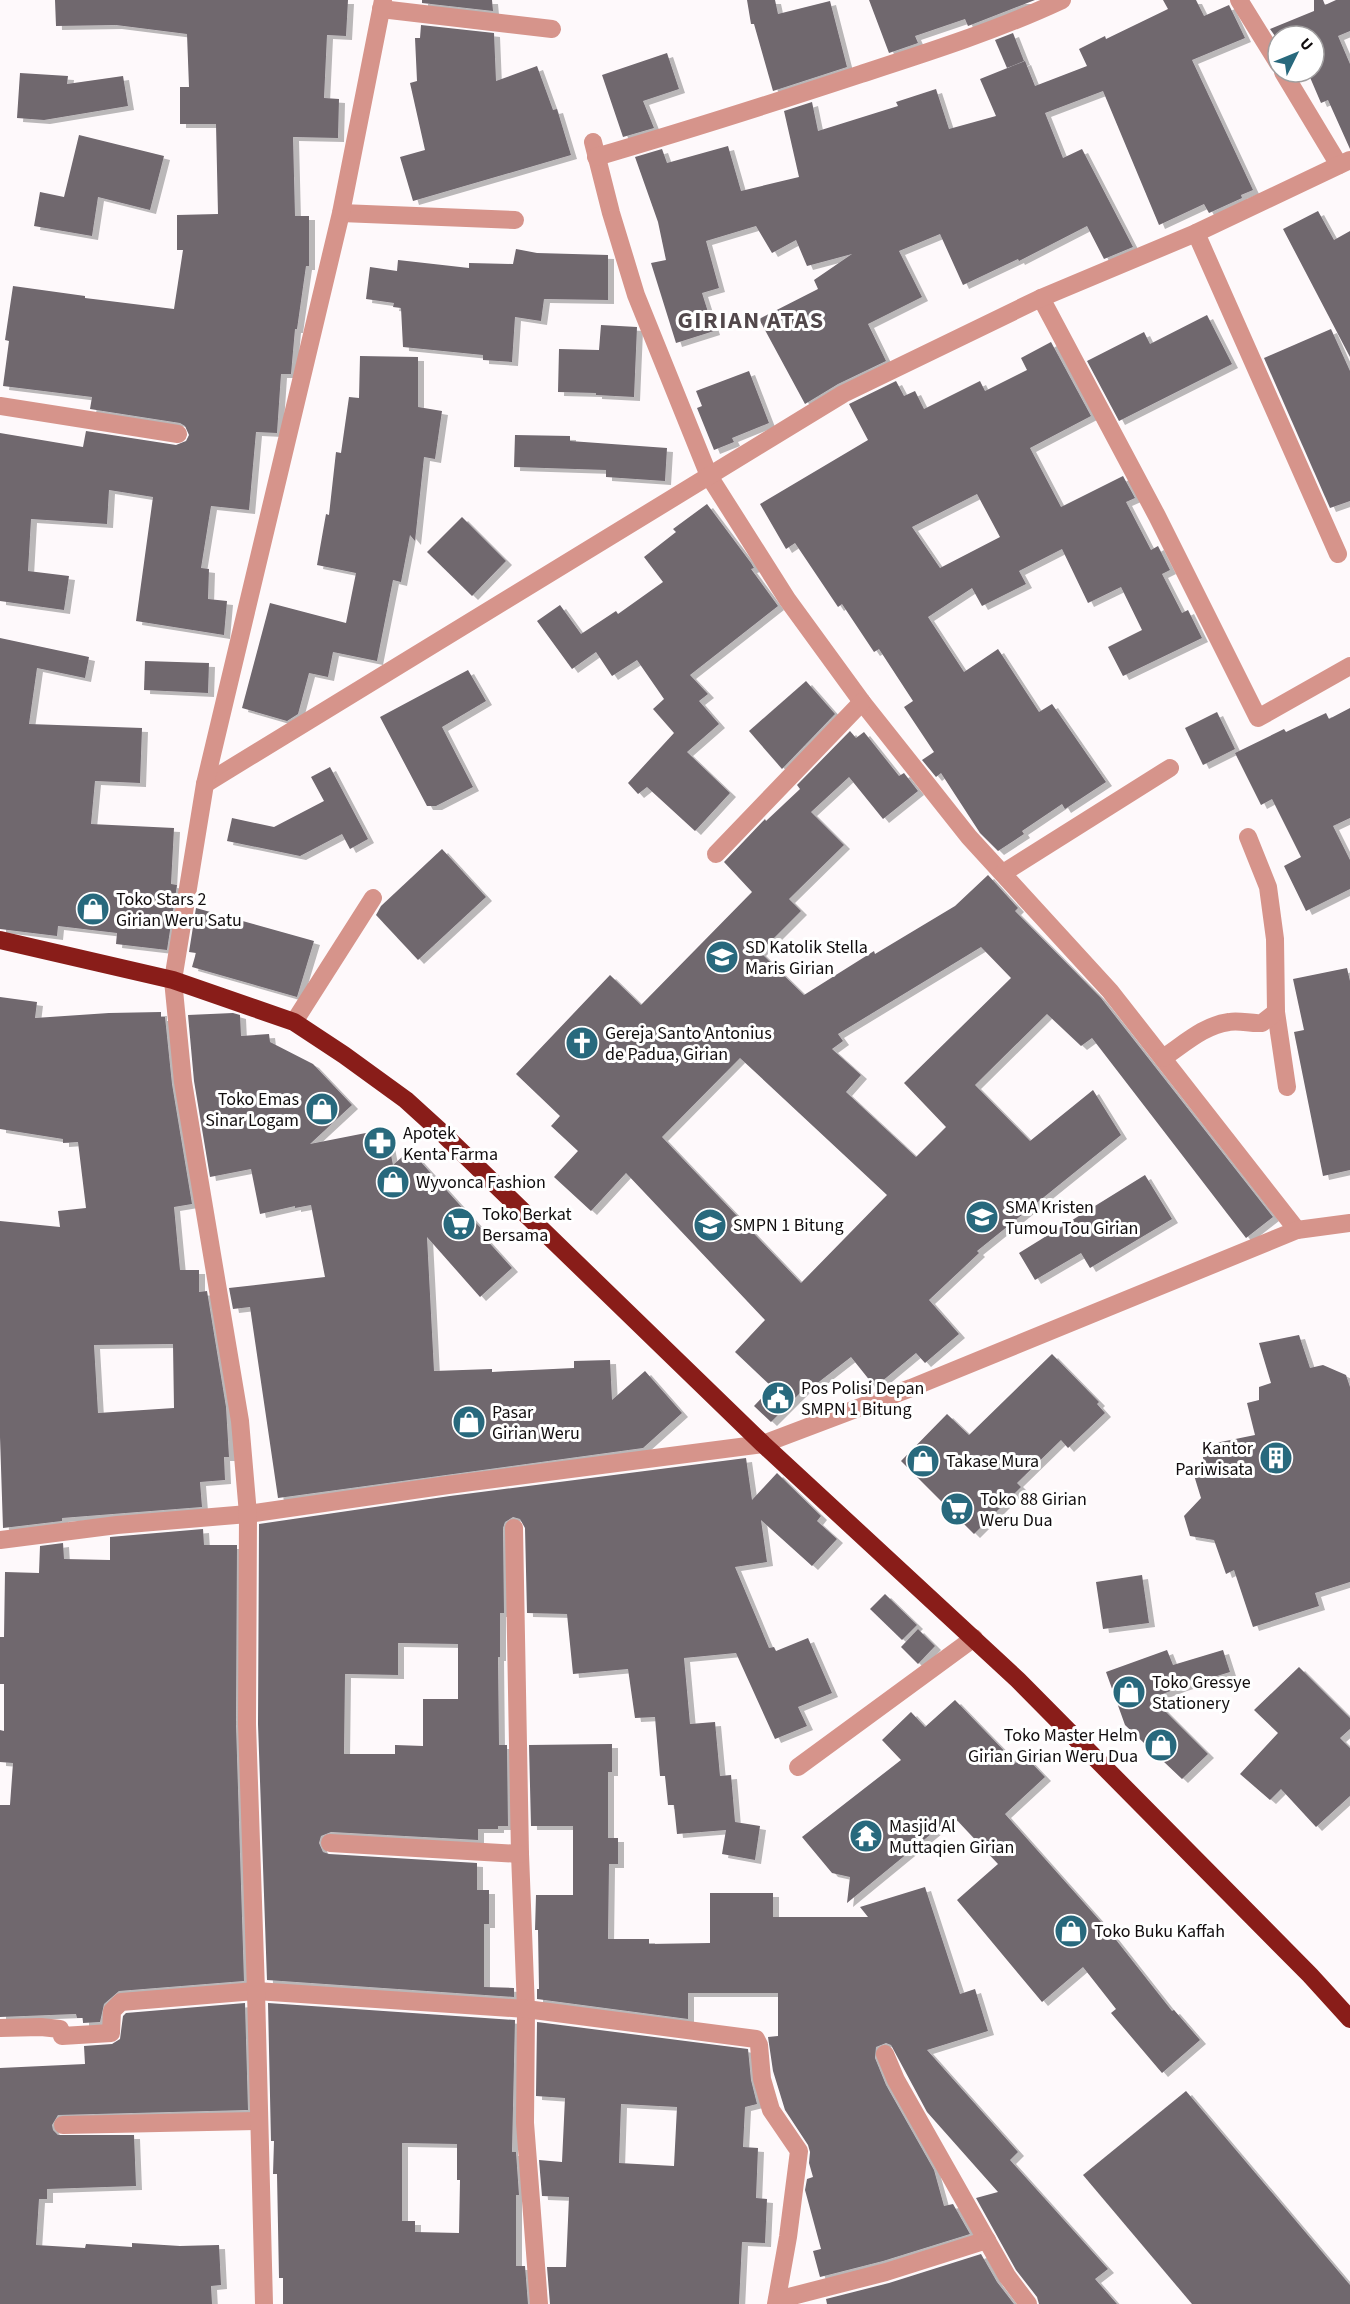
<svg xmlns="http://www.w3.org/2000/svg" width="1350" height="2304" viewBox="0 0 1350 2304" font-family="'Source Sans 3',sans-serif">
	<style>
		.building { fill: #6f676e; fill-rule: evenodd; filter: url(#shadow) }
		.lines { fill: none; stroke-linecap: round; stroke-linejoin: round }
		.minor { stroke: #d6948b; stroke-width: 18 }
		.highway { stroke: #891d19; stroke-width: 18 }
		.labels { text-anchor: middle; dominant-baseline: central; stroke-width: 6; stroke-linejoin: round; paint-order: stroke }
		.poi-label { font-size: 18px; fill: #110d0e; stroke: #fff; text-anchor: start }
		.district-label { font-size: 24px; font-weight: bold; letter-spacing: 1.5px; fill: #52484b; stroke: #fff }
	</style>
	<defs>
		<filter id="shadow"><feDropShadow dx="6" dy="4" stdDeviation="0" flood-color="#0004"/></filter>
	</defs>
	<rect width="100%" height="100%" fill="#fef9fb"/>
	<g class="building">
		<path d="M55,0H348L346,36L327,35L324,98L339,99L338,138L293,137L295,216H309V266H306L297,329H295L291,374H281L277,433L256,432L249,510L211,506L201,568L209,569L208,599L227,601L224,635L136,621L153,497L109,490L107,524L31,519L28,571L69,576L64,610L0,601V433L83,447L86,431L176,445L186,441L189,435L185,426L180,423L90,409L92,397L3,386L9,341L5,340L13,286L85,296V298L174,309L183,250H177V215L218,214L216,124H180V87H189L187,34L116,25L56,26Z"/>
		<path d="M422,0H492L493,11L422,3Z"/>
		<path d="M747,0H775L778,14L830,1L847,67L773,91L754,24H751Z"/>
		<path d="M869,0H1035L968,26L965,19L915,36L918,43L889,53Z"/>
		<path d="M1163,0H1196L1204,16L1229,5L1245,38L1192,60L1253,190L1241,195L1242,198L1209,213L1204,204L1159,225L1103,91L1045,113L1063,158L1082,149L1133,247L1104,259L1087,226L1019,261L1018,259L963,285L940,234L899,251L922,297L868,324L886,361L838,384L805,404L759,319L818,289L814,280L852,254L807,266L796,240L772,253L756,226L706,241L719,288L702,293L714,331L676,343L651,263L666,260L658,222L635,157L662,149L667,163L728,146L741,191L799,177L784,111L812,102L818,131L898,106L896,102L936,89L949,129L996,116L980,79L1025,61L1035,86L1087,66L1079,49L1105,36L1106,39L1168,9Z"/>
		<path d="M1314,0H1323L1325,5L1336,0H1350V31L1338,36L1350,64V149L1328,100L1321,103L1309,75L1314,73V36H1275L1270,29L1314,11Z"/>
		<path d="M421,25L494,33L496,81L537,66L553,110L557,109L571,155L413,201L400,157L425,150L410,83L417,81L415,38H420Z"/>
		<path d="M1013,33L1024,61L1007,68L995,40Z"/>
		<path d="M667,53L679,89L643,101L654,128L623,137L602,75Z"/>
		<path d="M20,73L68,76L67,84L123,76L128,106L44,120L17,118Z"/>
		<path d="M79,135L164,156L150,210L98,197L92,236L34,226L40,192L64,197Z"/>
		<path d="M1318,211L1334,240L1350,231V357L1283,229Z"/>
		<path d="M516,249L537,253L608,255V300L544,299L541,321L515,317L512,362L483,360V355L403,347L401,308L393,307L394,303L366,299L370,267L397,271L398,260L469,268V263L513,264Z"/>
		<path d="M1207,315L1232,364L1119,421L1087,361L1144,332L1150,344Z"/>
		<path d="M601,325L637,327L634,397L596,395V393L558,392L559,349L599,350Z"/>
		<path d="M1331,329L1350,371V501L1330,508L1264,358Z"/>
		<path d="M1051,342L1091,416L1030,448L1061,507L1123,476L1135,498L1126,502L1151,550L1158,546L1170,570L1162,574L1182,613L1188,610L1202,638L1123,676L1108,647L1142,630L1121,587L1088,603L1062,549L1019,571L1026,584L982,606L972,588L928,617L964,672L998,649L1039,712L1052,704L1106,782L1065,809L1062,804L1022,831L1024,834L998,851L980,833L941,773L936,777L922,760L934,752L904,707L913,701L879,649L874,652L842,604L838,607L795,543L786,549L760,504L868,440L849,404L896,381L904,396L915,391L924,409L980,381L985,391L1027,370L1021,358ZM977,494L1000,537L940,568L912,527Z"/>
		<path d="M360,356L418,357V407L442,411L435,459L424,457L415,541L410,535L401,582L393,580L377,661L333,652L328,677L309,673L298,714L287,721L242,708L270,603L346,623L356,573L317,565L326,514L329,515L336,452L341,453L349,397L359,398Z"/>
		<path d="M749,371L769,423L732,438L734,442L714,450L697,408L702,406L696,391Z"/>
		<path d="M515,435L570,436V441L667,448L665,481L606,477V470L514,467Z"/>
		<path d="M707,504L751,563L754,568L751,569L778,606L690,675L708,694L699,701L719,724L687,752L730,793L695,831L647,787L638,794L628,783L674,733L653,709L664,699L637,660L612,676L596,652L572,669L537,621L560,605L581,634L616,611L618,614L663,582L644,557L676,532L673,529Z"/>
		<path d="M462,517L506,561L472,596L427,552Z"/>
		<path d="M0,638L89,657L85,678L37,668L29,724L142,728L140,783L95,781L91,824L174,828L171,884L177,885L167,950L116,944L117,933L58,926L57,936L0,929Z"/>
		<path d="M145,661L209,663L208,693L144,690Z"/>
		<path d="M468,670L486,701L442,727L473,787L436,806H427L380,717Z"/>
		<path d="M806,681L835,714L782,769L749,731Z"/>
		<path d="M1350,708V818L1333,826L1350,860V889L1306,911L1284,866L1301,857L1272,799L1261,805L1235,753L1284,729L1286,732L1326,713L1329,719Z"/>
		<path d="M1217,712L1235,749L1203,765L1185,728Z"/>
		<path d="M850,731L856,738L864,732L899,776L904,773L918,791L883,819L849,777L811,812L844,845L789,899L801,911L760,952L804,995L874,951L875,954L955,906L988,875L1018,908L1015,911L1101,998L1273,1217L1246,1238L1092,1038L1081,1046L1047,1014L975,1085L1030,1141L1093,1090L1121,1135L977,1251L979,1253L929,1300L959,1334L925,1363L916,1353L875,1387L851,1357L811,1388L809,1384L771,1422L754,1406L772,1387L735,1352L765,1320L626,1173L591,1211L554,1177L578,1151L551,1126L560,1116L516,1074L610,975L641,1005L752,892L724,862L765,819L766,821L800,789L797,785ZM981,947L1011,978L904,1083L946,1127L916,1157L846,1092L861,1075L832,1049L843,1041L838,1034ZM740,1058L887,1195L801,1283L662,1137Z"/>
		<path d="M330,767L368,839L350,849L342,834L300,856L227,841L232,818L274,827L324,801L311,777Z"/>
		<path d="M442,849L486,897L418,960L376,915L381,906Z"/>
		<path d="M196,908L314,941L297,997L192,967L196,953L189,952Z"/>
		<path d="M1347,968L1350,981V1170L1323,1176L1294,1032L1304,1030L1293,979Z"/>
		<path d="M0,997L37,1002L35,1018L109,1013L161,1012V1017H165L172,1084L192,1204L174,1207L180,1270H199V1292L207,1291L226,1407L229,1457H224L225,1480L200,1482L202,1507L62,1518V1521L3,1528L0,1437V1221L60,1227L58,1211L86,1208L78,1142L63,1143V1139L0,1129ZM173,1344L174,1408L98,1413L94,1345Z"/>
		<path d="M233,1013L240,1015L241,1036L269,1034L270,1042L313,1064L352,1105L310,1144L386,1129L393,1165L410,1150L487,1235L484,1237L512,1268L480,1297L427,1237L434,1371L492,1369V1372L574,1368V1361L610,1360L612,1400L645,1371L682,1413L643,1448L278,1498L250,1307L233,1309L229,1288L325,1277L311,1205L295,1208V1206L260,1214L251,1169L210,1177L194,1081L188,1015Z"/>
		<path d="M1145,1175L1172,1219L1090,1268L1081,1253L1035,1280L1019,1253Z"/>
		<path d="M1299,1335L1310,1368L1323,1365L1346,1375L1350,1387V1582L1315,1593L1319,1606L1253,1627L1234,1570L1226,1574L1214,1540L1190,1536L1184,1516L1201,1498L1193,1472L1205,1469L1201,1446L1255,1435L1247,1403L1259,1400V1387L1271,1383L1259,1343Z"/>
		<path d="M1052,1354L1099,1402L1097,1404L1105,1413L1068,1448L1061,1440L1017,1483L1021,1487L974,1534L901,1461L947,1414L969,1435Z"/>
		<path d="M746,1458L752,1500L777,1473L821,1516L817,1521L837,1539L812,1566L761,1520L767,1562L735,1567L769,1648L774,1647L776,1651L808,1638L832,1693L798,1707L807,1726L775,1739L736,1653L684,1658L690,1724L715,1722L720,1776L731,1775L735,1822L760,1826L755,1860L722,1854L726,1830L677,1834L674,1805H668L665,1776H660L655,1717L635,1718L628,1669L573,1674L567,1614L527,1613L525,1528L520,1519L513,1517L505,1522L503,1528L504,1613H500V1657H498L499,1745H507L508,1826H498V1829H478V1840L331,1832L321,1836L319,1843L323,1852L329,1854L477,1863V1890H489V1924H484V1987L514,1988V1997L267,1980L258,1724L259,1524L450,1496ZM398,1643L458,1644V1699H423V1746L395,1745V1754H344L345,1674L398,1675Z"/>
		<path d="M203,1529L204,1545H237L236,1724L244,1981L119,1991L104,2004L100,2022L83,2023V2018H77L76,2014L0,2017V1805H10L13,1763L0,1762V1730L4,1731V1684H0V1637H4L5,1572L39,1573L40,1546L63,1543L64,1559L110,1560V1537Z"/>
		<path d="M1142,1575L1149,1623L1103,1629L1096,1582Z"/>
		<path d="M885,1594L917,1625L902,1640L870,1609Z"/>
		<path d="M918,1629L935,1646L918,1664L901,1647Z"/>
		<path d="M1167,1650L1173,1665L1223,1650L1230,1672L1181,1687L1152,1698L1208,1754L1182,1779L1125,1725L1106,1672Z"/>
		<path d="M1299,1667L1350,1718V1729L1340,1738L1350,1748V1796L1316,1827L1281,1789L1270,1800L1240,1774L1278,1733L1254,1710Z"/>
		<path d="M955,1700L1016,1763L1024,1755L1045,1777L1005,1814L1109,1931L1172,2011L1174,2010L1200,2040L1162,2073L1111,2013L1116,2009L1083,1967L1042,2002L957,1900L998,1864L953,1816L847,1903L850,1877L832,1873L802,1837L901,1760L882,1740L911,1712L925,1727Z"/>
		<path d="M612,1744V1772H608V1838H618V1864H609L608,1939H649V1944L710,1943V1893H773V1917H868L860,1907L925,1887L960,1994L975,1989L988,2031L927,2050L1018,2152L1010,2160L1108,2269L1095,2279L1117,2304H1039L1037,2297L1016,2270L976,2198L998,2192L927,2112L891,2045L886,2043L876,2047L875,2058L886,2085L934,2170L944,2206L953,2204L970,2234L883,2261L820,2277L813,2251L821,2249L805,2190L807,2179L813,2177L809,2163L810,2152L808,2145L785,2110L773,2071L768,2037L778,2036V1993H688V2019L537,1999V1989H539L538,1930H535L536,1895H573V1826H531L529,1745Z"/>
		<path d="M245,2003L248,2110L58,2115L52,2125L53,2130L58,2135H134L136,2186L47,2189V2199H39L36,2245L85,2248L86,2244L132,2247V2243L180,2246L219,2245L221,2285L211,2286L212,2304H0V2068L85,2064L84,2046L112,2044L120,2039L123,2016L126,2013Z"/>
		<path d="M268,2003L515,2020L512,2152H516L519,2195H516V2266H525L528,2304H283V2278H279L277,2174H273L274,2141H271ZM402,2143L457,2144V2180H460L459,2233L415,2232V2221H402Z"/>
		<path d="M537,2022L748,2049L751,2080L757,2104L745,2107L743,2147L758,2148L756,2198L767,2199L765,2243L742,2242L739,2304H550L547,2267H566L569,2197L542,2196L539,2160L562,2162L565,2098L536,2096ZM621,2104L677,2107L674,2166L619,2163Z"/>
		<path d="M1186,2091L1350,2285V2304H1192L1083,2175Z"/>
		<path d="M981,2254L997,2282L1014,2304H827L826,2299L889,2283Z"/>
	</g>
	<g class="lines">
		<g class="minor">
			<path d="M1239,0L1278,63"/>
			<path d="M381,9L552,29"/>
			<path d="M1283,72L1339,165"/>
			<path d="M593,142L611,213L636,295L709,476L787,599L862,702L969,837L1110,991L1297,1230"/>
			<path d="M596,157C685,131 773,103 861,74C929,52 998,30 1062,0"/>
			<path d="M341,213L515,220"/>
			<path d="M1196,233L1338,554"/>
			<path d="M1041,298L1157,516L1258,718L1350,666"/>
			<path d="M0,406L178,434"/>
			<path d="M205,784L843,394L1041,298L1196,233L1350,160"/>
			<path d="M716,854L862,702"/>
			<path d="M1003,873L1170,768"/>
			<path d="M1276,1012L1287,1087"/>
			<path d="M294,1022L373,898"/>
			<path d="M1163,1058C1183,1045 1204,1025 1229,1022C1240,1020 1251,1024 1262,1023L1276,1012L1275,939L1268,887L1248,837"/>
			<path d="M514,1528L520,1854L526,2009L525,2123L539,2304"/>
			<path d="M0,1540L117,1525L248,1514L448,1485L763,1444L911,1388L1297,1230L1350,1223"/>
			<path d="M798,1767L974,1638"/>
			<path d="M330,1843L520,1854"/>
			<path d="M0,2028L41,2027L60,2029L62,2036L111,2033L112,2011L121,2002L256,1991L526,2009L756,2039L759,2045L762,2079L771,2110L799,2151L788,2237L776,2304"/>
			<path d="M885,2054L896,2080L1007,2276L1028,2304"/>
			<path d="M63,2125L259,2121"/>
			<path d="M777,2300L886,2272L987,2240"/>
			<path d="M264,2304L256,1991L247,1724L248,1514L240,1421L183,1082L173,980L205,784L341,213L383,0"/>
		</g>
		<path class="highway" d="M0,940L173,980L294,1022L344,1055L406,1100L439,1130L763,1444L1018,1680L1310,1975L1350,2019"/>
	</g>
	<defs>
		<g id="shop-disc" transform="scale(1.725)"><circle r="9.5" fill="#28697d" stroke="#fff"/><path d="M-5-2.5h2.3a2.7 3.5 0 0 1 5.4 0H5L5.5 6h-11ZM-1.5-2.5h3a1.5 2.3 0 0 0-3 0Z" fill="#fff"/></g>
		<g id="school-disc" transform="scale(1.725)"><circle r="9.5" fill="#28697d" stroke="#fff"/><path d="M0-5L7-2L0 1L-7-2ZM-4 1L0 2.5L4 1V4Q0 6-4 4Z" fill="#fff"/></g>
		<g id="church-disc" transform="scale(1.725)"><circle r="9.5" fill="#28697d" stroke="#fff"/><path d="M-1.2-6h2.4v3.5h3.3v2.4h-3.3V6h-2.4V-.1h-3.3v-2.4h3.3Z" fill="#fff"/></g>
		<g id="pharmacy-disc" transform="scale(1.725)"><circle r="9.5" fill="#28697d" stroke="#fff"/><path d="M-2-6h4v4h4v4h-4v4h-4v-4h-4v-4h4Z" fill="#fff"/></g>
		<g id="supermarket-disc" transform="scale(1.725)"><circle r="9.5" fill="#28697d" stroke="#fff"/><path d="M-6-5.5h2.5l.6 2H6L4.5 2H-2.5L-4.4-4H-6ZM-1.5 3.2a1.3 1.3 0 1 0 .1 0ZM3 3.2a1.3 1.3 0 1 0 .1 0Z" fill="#fff"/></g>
		<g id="civic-disc" transform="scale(1.725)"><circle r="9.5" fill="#28697d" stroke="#fff"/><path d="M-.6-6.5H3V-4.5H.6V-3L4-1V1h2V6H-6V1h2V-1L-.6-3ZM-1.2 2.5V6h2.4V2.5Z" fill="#fff"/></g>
		<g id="building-disc" transform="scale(1.725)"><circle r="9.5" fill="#28697d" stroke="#fff"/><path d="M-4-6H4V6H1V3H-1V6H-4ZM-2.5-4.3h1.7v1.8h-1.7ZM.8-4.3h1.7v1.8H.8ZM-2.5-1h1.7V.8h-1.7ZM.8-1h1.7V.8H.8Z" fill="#fff"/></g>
		<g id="temple-disc" transform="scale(1.725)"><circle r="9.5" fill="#28697d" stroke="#fff"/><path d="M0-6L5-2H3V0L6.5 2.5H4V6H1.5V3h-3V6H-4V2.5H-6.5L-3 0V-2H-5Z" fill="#fff"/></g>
	</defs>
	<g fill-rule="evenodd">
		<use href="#shop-disc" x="93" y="909"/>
		<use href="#school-disc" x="722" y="957"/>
		<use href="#church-disc" x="582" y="1043"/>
		<use href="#shop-disc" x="322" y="1109"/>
		<use href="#pharmacy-disc" x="380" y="1143"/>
		<use href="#shop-disc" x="393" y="1182"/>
		<use href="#school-disc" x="982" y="1217"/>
		<use href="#supermarket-disc" x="459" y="1224"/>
		<use href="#school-disc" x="710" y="1225"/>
		<use href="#civic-disc" x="778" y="1398"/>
		<use href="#shop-disc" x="469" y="1422"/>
		<use href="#building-disc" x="1276" y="1458"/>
		<use href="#shop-disc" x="923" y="1461"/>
		<use href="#supermarket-disc" x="957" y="1509"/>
		<use href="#shop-disc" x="1129" y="1692"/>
		<use href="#shop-disc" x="1161" y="1745"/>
		<use href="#temple-disc" x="866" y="1836"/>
		<use href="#shop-disc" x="1071" y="1931"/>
	</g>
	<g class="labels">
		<g class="poi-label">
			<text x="116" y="899">Toko Stars 2<tspan x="116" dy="21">Girian Weru Satu</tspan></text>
			<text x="745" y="947">SD Katolik Stella<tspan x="745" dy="21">Maris Girian</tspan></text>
			<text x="605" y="1033">Gereja Santo Antonius<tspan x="605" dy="21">de Padua, Girian</tspan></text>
			<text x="299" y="1099" text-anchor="end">Toko Emas<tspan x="299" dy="21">Sinar Logam</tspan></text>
			<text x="403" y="1133">Apotek<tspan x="403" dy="21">Kenta Farma</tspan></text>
			<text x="416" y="1182">Wyvonca Fashion</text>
			<text x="1005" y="1207">SMA Kristen<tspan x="1005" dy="21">Tumou Tou Girian</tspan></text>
			<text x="482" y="1214">Toko Berkat<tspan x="482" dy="21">Bersama</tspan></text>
			<text x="733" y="1225">SMPN 1 Bitung</text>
			<text x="801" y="1388">Pos Polisi Depan<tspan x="801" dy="21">SMPN 1 Bitung</tspan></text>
			<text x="492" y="1412">Pasar<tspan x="492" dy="21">Girian Weru</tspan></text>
			<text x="1253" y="1448" text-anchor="end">Kantor<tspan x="1253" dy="21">Pariwisata</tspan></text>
			<text x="946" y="1461">Takase Mura</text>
			<text x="980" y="1499">Toko 88 Girian<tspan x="980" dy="21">Weru Dua</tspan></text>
			<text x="1152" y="1682">Toko Gressye<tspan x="1152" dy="21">Stationery</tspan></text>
			<text x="1138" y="1735" text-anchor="end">Toko Master Helm<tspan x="1138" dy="21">Girian Girian Weru Dua</tspan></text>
			<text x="889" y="1826">Masjid Al<tspan x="889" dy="21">Muttaqien Girian</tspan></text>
			<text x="1094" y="1931">Toko Buku Kaffah</text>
		</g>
		<g class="district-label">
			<text x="751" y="320">GIRIAN ATAS</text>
		</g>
	</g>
	<g transform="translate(1296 54) rotate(47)"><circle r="28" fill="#ffffff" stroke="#a09e9f" stroke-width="1.5"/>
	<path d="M0-4.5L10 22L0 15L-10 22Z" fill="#28697d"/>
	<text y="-9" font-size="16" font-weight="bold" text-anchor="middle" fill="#110d0e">U</text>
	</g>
</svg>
